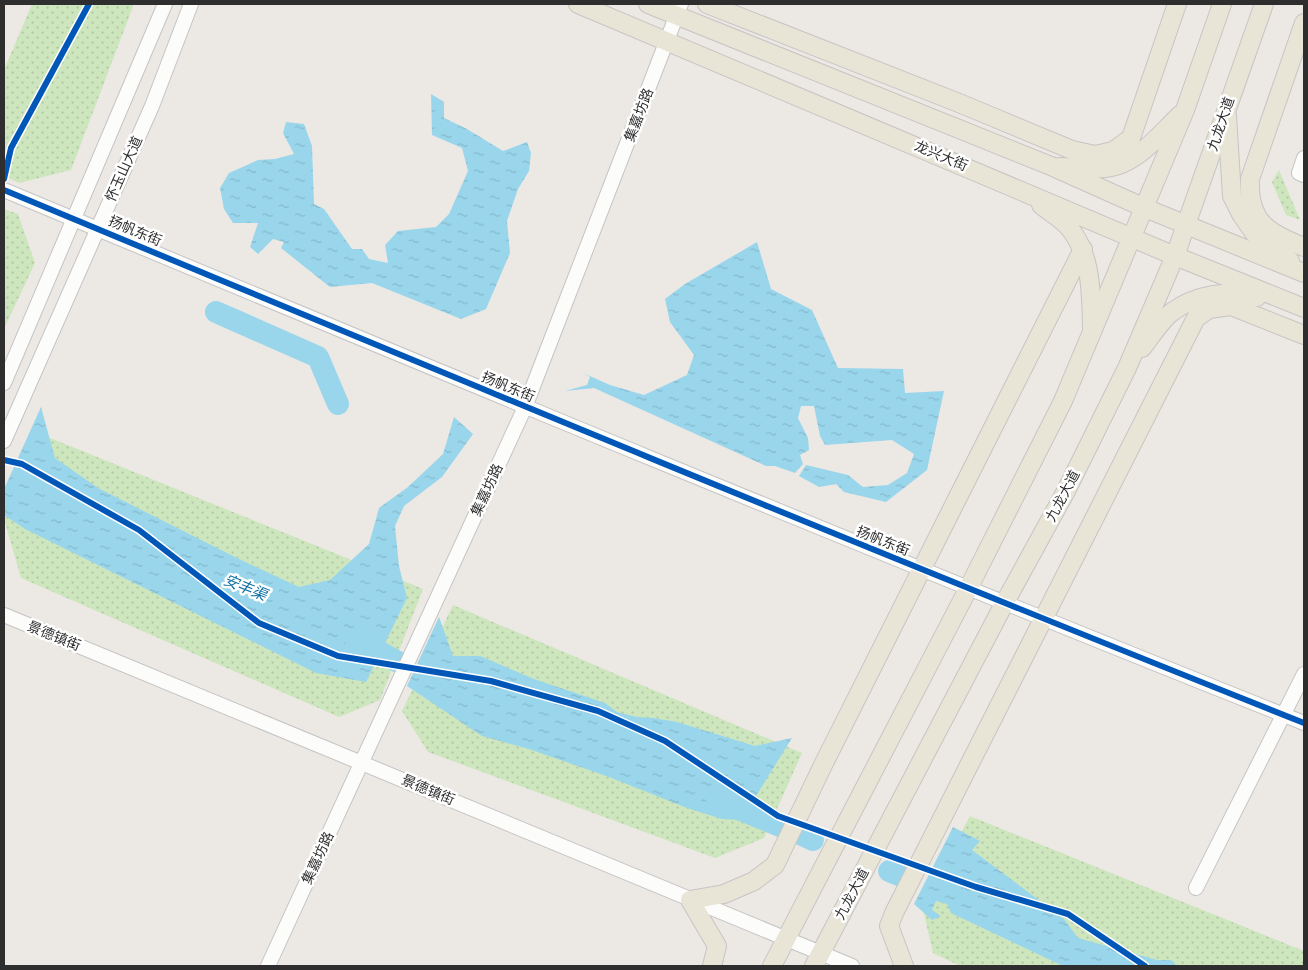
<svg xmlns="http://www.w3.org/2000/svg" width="1308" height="970" viewBox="0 0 1308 970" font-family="'Sofia Sans Condensed','Noto Sans SC',sans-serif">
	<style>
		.green { fill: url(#green-dots) }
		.water { fill: url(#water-ripples) }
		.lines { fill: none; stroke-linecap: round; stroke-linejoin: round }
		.river { stroke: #99d6ec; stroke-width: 22 }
		.minor-casing { stroke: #c5c4c5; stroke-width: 16 }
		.major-casing { stroke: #c6c5c4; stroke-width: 20 }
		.minor { stroke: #fcfcfb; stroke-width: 14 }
		.major { stroke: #e8e4d6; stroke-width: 18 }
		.cycleway-casing { stroke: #fff; stroke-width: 9 }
		.cycleway { stroke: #0057b8; stroke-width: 6 }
		.labels { text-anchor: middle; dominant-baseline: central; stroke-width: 5; stroke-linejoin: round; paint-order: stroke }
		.street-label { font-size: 14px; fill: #2e2e2e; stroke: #fff }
		.water-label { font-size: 15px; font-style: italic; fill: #0d6fa3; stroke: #fff }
	</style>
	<defs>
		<pattern id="green-dots" width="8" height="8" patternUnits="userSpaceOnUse" patternTransform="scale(1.25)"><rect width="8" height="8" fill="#cee6be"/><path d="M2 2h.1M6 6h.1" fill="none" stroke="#b1c6a4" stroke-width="1.8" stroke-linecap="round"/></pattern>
		<pattern id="water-ripples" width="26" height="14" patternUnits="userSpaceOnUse" patternTransform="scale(1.25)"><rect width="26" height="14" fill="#99d6ec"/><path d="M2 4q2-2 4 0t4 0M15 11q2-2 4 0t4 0" fill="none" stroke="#84b8cb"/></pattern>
	</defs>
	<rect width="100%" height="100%" fill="#ece8e4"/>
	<g class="green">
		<path d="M32,4H134L71,170L19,183L4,176V70Z"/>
		<path d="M1279,170L1300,220L1286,215L1272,182Z"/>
		<path d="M4,209L18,214L35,263L4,329Z"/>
		<path d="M38,433L423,589L380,700L339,717L21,578L4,519V513Z"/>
		<path d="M453,605L802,753L764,838L715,858L428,752L402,711Z"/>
		<path d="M970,816L1304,951V966H960L933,953L922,905Z"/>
	</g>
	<g class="water">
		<path d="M431,94L444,102V118L467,129L503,151L527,142L531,153L529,171L518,189L507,221L510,253L486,309L461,319L372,283L330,287L281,248L284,242L273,239L258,254L250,247L258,223H233L224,209L220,188L229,173L258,160L275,159L294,154L283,133L286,122L304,124L312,146L314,204L324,209L352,249H362L369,259L388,263L385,245L398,231L436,227L449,214L468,171L462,148L432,135Z"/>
		<path d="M757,242L771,289L812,310L838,368L903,369L905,393L944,391L927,470L886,502L844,492L836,484L819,487L799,476L806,465L848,475L863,487L888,485L907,473L914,454L892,440L825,445L820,436L814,406H801L798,418L808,438L809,450L800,455L803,464L795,473L775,466H766L594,388L565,391L587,385L590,377L583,373L610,385L644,395L687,375L694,355L670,322L665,299L685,284Z"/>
		<path d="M41,407L55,458L98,488L239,559L299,587L330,580L369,544L379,508L408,487L443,454L454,417L473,434L442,477L404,506L395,526L399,566L407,598L366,682L316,673L25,529L4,515V489Z"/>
		<path d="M439,617L453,656H480L534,679L605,703L617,712L637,717L653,718L677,722L755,746L792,738L741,820L722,819L687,808L609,777L529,749L482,736L407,686Z"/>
		<path d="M953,827L980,841L972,850L1064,919L1078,938L1157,960H1171L1177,966H1063L951,913L947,904L936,901L932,910L941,916L932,920L914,904Z"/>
	</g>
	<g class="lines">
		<g class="river">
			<path d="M216,312L318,357L338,404"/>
			<path d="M355,638L398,662"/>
			<path d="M717,800L785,828"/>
			<path d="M798,833L813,840"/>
			<path d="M889,871L904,877"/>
		</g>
		<g class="minor-casing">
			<g id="minor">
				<path d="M1304,158L1299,173L1304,175"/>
				<path d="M4,190C436,370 869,550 1304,723"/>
				<path d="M4,383L165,4"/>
				<path d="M4,441L152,106L191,4"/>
				<path d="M4,615L852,966"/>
				<path d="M1196,888L1304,674"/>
				<path d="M268,966L525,407L681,4"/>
			</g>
		</g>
		<g class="major-casing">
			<g id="major">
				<path d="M578,4L1175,256L1304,308"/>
				<path d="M648,4L1051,166L1145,208L1304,273"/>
				<path d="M707,4L959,103L1072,150L1095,155L1113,151L1131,138L1177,4"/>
				<path d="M1304,23L1250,179C1248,222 1268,233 1304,247"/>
				<path d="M1227,116L1232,196L1241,214L1255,234L1290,261"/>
				<path d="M1059,167C1074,167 1091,169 1106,168C1136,165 1159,135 1180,115"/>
				<path d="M1041,205C1051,213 1064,220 1071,230C1092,258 1091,294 1092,328"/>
				<path d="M1142,348C1150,338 1162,319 1172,312C1196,294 1228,290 1257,297"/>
				<path d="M712,966L717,946L690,900L724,894L754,881L775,865L824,763L1083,249"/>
				<path d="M772,966L968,589L1063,401L1185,110L1222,4"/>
				<path d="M814,966L1004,604L1066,491L1127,368L1175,256L1264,4"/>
				<path d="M904,966L889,926L894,913L1196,318L1209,309L1231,306L1304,335"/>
			</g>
		</g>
		<use href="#minor" class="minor"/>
		<use href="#major" class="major"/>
		<g class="cycleway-casing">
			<g id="cycleway">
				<path d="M4,179L11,148L89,4"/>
				<path d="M4,190C436,370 869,550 1304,723"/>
				<path d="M4,460L22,464L139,530L259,623L338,656L491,681L598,711L665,741L778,816L976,887L1068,914L1145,966"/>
			</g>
		</g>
		<use href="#cycleway" class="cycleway"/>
	</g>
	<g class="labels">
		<g class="street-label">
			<text transform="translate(639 115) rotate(-69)">集嘉坊路</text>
			<text transform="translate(1221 124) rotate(-71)">九龙大道</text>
			<text transform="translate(941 156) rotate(23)">龙兴大街</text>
			<text transform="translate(124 169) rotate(-66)">怀玉山大道</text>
			<text transform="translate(135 231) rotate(23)">扬帆东街</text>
			<text transform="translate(508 387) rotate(23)">扬帆东街</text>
			<text transform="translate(487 490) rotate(-65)">集嘉坊路</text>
			<text transform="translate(1063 496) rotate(-62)">九龙大道</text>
			<text transform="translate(883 541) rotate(22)">扬帆东街</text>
			<text transform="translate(54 636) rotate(22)">景德镇街</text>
			<text transform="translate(428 790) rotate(23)">景德镇街</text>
			<text transform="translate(318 858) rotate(-65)">集嘉坊路</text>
			<text transform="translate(852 894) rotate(-62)">九龙大道</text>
		</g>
		<g class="water-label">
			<text transform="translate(245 588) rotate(22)">安丰渠</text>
		</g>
	</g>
	<rect width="1308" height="970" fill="none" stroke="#2e2e2e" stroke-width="10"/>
</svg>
